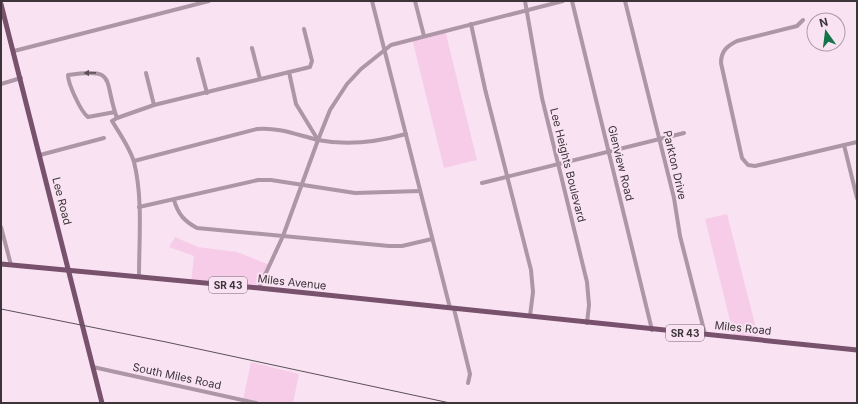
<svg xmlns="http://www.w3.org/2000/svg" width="858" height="404" viewBox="0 0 858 404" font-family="Inter,sans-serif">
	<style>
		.green { fill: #f7cce9 }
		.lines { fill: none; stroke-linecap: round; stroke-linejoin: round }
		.minor { stroke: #ad96a5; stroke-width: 4 }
		.major { stroke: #78516c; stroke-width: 5 }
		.rail { stroke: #5a5057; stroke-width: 1 }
		.oneway { fill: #5e5159 }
		.labels { text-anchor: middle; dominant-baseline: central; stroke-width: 4; stroke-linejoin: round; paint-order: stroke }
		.shield { fill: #f9e3f2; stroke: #756870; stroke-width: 1 }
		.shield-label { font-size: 10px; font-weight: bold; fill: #3c3439 }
		.street-label { font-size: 11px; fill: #3c3439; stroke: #f9e3f2 }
	</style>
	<rect width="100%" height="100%" fill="#f9e3f2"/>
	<g class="green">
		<path d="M445,30L477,160L444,168L412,39Z"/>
		<path d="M727,214L759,340L734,337L705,219Z"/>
		<path d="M175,237L198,247L237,252L270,265L259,288L191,282L194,256L169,247Z"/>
		<path d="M251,362L299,374L293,403H256L243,400Z"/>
	</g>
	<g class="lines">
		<g class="minor">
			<path d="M372,1L450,308"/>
			<path d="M415,1L424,36"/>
			<path d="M525,1L542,98L587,282L589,305L587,323"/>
			<path d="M572,1L652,330"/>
			<path d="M625,1L674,198L680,236L705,334"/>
			<path d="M803,20L797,26L737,41C727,46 721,51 721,63L742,158L748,165L755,166L857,142"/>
			<path d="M471,24L485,89L531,270L533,292L530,316"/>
			<path d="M252,48L260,79"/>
			<path d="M14,51L209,1"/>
			<path d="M198,59L207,93"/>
			<path d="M289,72L296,104L318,140"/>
			<path d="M146,73L154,105"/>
			<path d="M1,84L21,78"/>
			<path d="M115,112L88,117C81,112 68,84 68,75C118,67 103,80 117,118"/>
			<path d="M844,145L857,198"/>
			<path d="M40,155L104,138"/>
			<path d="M134,161L257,129C279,127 297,135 318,140C348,146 377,142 406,134"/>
			<path d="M482,183L684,133"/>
			<path d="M174,200C178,214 184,221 197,228L389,246H402L432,239"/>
			<path d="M139,207L258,180H271L355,193L420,191"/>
			<path d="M1,227L11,265"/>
			<path d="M139,276C139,239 143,198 134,162C130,148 120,134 112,121L117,118L154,105L310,67L312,61L304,29"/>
			<path d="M259,288L283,236L318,140L330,110L347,84L361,69L391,45L563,1"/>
			<path d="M454,309L470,374L468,383"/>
			<path d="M93,367L256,403"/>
		</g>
		<g class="major">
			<path d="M1,4L102,403"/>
			<path d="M1,264L259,288L857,350"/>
		</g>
		<path class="rail" d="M1,309L166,342L450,403"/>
	</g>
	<defs><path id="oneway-solid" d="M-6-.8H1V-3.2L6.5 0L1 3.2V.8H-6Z"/></defs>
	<use class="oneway" href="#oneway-solid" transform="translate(90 73) rotate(179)"/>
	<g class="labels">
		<g class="shield">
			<rect x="209" y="277" width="38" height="16" rx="3"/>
			<rect x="666" y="325" width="38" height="16" rx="3"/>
		</g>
		<g class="shield-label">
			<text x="228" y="285">SR 43</text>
			<text x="685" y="333">SR 43</text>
		</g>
		<g class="street-label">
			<text transform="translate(621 163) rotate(76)">Glenview Road</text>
			<text transform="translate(568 165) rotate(76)">Lee Heights Boulevard</text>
			<text transform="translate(675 165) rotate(77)">Parkton Drive</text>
			<text transform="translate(62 201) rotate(76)">Lee Road</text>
			<text transform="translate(292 282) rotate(6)">Miles Avenue</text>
			<text transform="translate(743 328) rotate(6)">Miles Road</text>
			<text transform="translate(177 376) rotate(12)">South Miles Road</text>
		</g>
	</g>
	<rect width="858" height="404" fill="none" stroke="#3c3439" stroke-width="4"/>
	<g transform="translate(826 32) rotate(346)"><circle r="19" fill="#f9e3f2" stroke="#ad9da8"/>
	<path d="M0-3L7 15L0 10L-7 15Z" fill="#13744b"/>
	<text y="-6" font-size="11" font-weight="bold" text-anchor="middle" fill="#3c3439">N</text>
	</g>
</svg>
